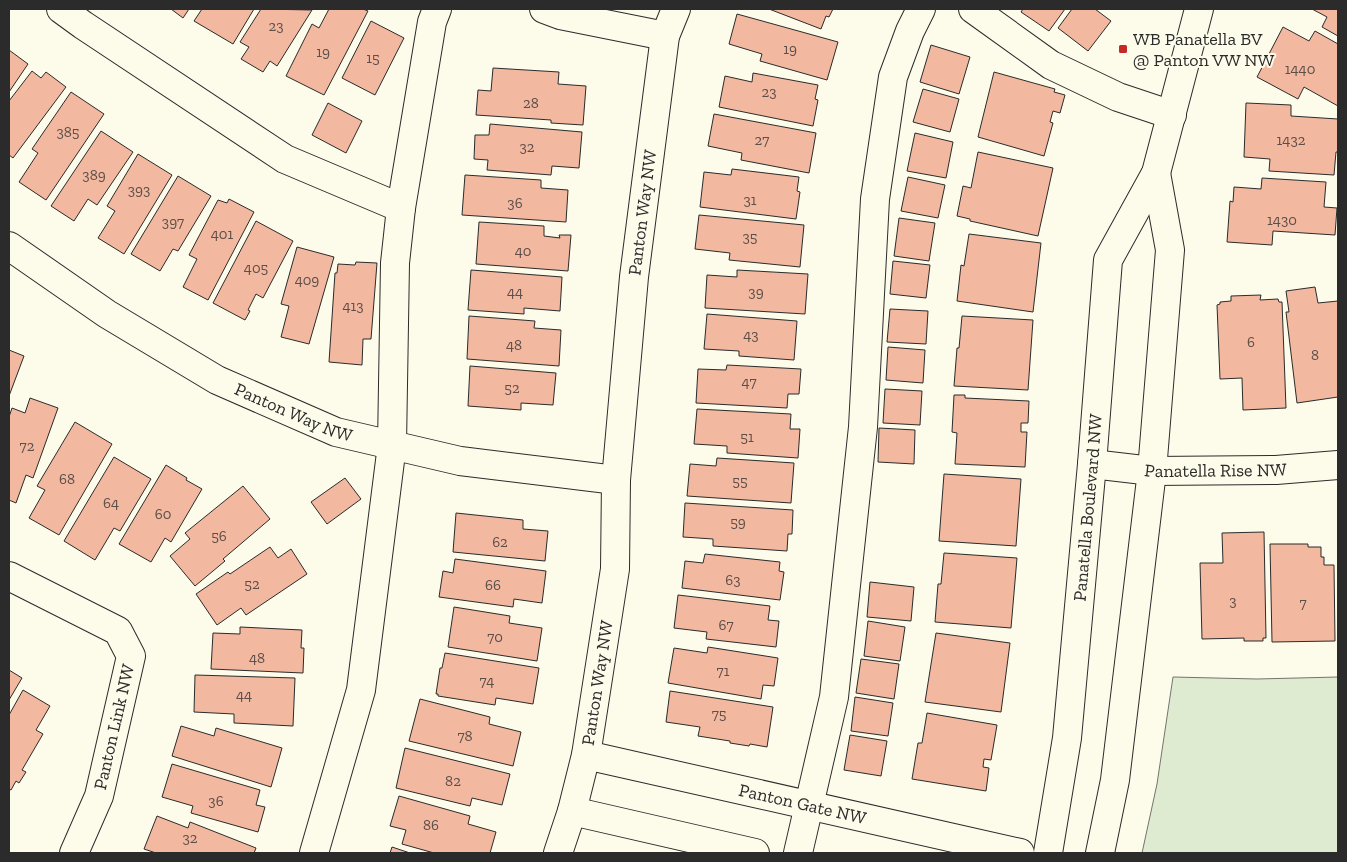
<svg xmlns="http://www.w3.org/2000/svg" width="1347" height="862" viewBox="0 0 1347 862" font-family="'Zilla Slab',serif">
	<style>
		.green { fill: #deebd1; stroke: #74746e }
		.building { fill: #f2b8a0; stroke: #2b2b2b }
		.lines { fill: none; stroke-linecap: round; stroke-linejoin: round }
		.minor-casing { stroke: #2b2b2b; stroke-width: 30 }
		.minor { stroke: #fdfbea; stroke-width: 28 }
		.poi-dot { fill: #c62828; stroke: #fdfbea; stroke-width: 2 }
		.labels { text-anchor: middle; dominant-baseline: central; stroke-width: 4; stroke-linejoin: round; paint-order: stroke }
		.number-label { font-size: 15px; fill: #5d4e48 }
		.poi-label { font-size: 18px; fill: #2b2b2b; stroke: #fdfbea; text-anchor: start }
		.street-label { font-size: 18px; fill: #2b2b2b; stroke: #fdfbea }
	</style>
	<rect width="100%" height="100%" fill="#fdfbea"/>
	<path class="green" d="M1173,677L1257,679L1338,677V853H1142L1157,784Z"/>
	<g class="building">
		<path d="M171,9H189L183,18Z"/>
		<path d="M202,9H254L233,44L194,21Z"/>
		<path d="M261,9L312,10L277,66L270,61L263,72L241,59L249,47L240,42Z"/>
		<path d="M329,9H363L368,11L324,95L286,76L312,24L319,28Z"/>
		<path d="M769,9H833L829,17L826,16L821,29Z"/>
		<path d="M1023,9H1065L1049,31L1021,12Z"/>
		<path d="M1072,9H1095L1111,21L1088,51L1058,28Z"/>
		<path d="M1312,9H1338V36L1322,27L1327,17Z"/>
		<path d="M737,14L838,42L827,80L760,61L762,54L729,44Z"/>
		<path d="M371,21L404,38L375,95L342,78Z"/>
		<path d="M1283,27L1309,41L1315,31L1338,44V106L1304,87L1298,99L1257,77Z"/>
		<path d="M931,45L970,57L959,94L920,82Z"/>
		<path d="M9,50L28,64L9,92Z"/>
		<path d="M493,68L559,72L558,84L586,86L583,125L551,123V120L476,115L478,90L491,91Z"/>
		<path d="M32,71L41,78L46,72L66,87L13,158L9,155V101Z"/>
		<path d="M994,72L1055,89L1054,92L1065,95L1060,113L1053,111L1050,122L1053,123L1044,156L978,137Z"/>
		<path d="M753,73L818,85L815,99L818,100L813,126L719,107L725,76L752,82Z"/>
		<path d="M923,89L959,99L950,132L913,122Z"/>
		<path d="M71,92L104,114L46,200L19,182L38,153L32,149Z"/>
		<path d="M328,103L362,121L346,153L312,135Z"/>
		<path d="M1246,103L1291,105V116L1338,119V152H1336L1334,175L1269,171L1270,159L1244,157Z"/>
		<path d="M714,114L816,133L809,173L741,160L742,153L708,146Z"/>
		<path d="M490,124L582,132L579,168L552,166L551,175L487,170L488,160L474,159L475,135H489Z"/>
		<path d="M101,131L133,152L97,205L88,199L74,221L51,206Z"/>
		<path d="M915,133L953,142L946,178L907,171Z"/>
		<path d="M978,152L1053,168L1038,236L970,221V219L957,216L963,186L971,188Z"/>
		<path d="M138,154L172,175L124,254L98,238L115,211L107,206Z"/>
		<path d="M732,169L799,177L797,191L800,192L796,219L700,207L704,172L731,175Z"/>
		<path d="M465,175L541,180V188L568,190L566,222L462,215Z"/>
		<path d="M178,176L211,196L178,251L173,249L160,271L131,254Z"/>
		<path d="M908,177L945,185L938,218L901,211Z"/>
		<path d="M1262,178L1326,182L1324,207L1337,208L1335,235L1273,231L1272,245L1227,242L1230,201L1233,202L1234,187L1261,189Z"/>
		<path d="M229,199L254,212L208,300L183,287L197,259L189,255L218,200L227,203Z"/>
		<path d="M699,215L804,225L800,267L729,260L730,253L695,249Z"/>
		<path d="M899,218L935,223L929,261L894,256Z"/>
		<path d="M256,221L293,241L263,298L256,294L248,310L250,311L245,320L213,303Z"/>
		<path d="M479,222L544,226V236L560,238L559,235H571L568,271L476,264Z"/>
		<path d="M969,234L1041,243L1033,312L957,301L961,265L964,266Z"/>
		<path d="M297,247L334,257L309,344L281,337L289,306L281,304Z"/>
		<path d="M893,261L930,265L926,298L890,294Z"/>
		<path d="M356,262L377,263L371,339H363L362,365L329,362L335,273H337L338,264L355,265Z"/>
		<path d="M471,270L562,277L560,311L524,308V314L468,310Z"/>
		<path d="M737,270L808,274L805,314L705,308L707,275L737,277Z"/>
		<path d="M1315,287L1318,303L1338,301V397L1297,403L1286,312H1289L1286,291Z"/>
		<path d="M1261,295L1260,300L1278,299L1279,302H1282L1286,408L1243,410L1242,378L1220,379L1217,305L1220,304V302L1231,301V296Z"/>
		<path d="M890,309L928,311L926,344L887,342Z"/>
		<path d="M707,314L797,321L794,360L739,356V351L704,349Z"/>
		<path d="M469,316L535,321L534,328L561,330L559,366L467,359Z"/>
		<path d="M962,316L1033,320L1028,390L954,386L957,348H959Z"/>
		<path d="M888,347L925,350L923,383L886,380Z"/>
		<path d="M9,350L24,356L9,396Z"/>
		<path d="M727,365L801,369L799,394H788L787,408L696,403L698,369L726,370Z"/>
		<path d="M470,366L556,373L553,405L521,403V410L468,406Z"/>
		<path d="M885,389L922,391L920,425L883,423Z"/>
		<path d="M954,395H965V398L1029,401L1028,423H1021V432H1027L1025,467L955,464L957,433L952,432Z"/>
		<path d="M30,398L58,408L33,478L26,475L16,503L9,500V417L12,408L25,413Z"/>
		<path d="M697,409L791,414L790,429H800L798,458L727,453V446L694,444Z"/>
		<path d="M75,422L112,444L59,535L29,518L45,490L37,486Z"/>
		<path d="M879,428L915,430L914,464L878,462Z"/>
		<path d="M114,457L151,479L120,531L114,528L95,560L64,541Z"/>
		<path d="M717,458L794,463L791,503L687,496L690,464L716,466Z"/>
		<path d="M166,465L187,478L186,480L202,489L171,542L165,538L151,562L119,544Z"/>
		<path d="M944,474L1021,479L1016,546L939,541Z"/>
		<path d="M345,478L361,499L327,524L311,502Z"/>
		<path d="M243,486L270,519L223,559L225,561L195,586L170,556L190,539L185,533Z"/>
		<path d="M685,503L793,510L792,534H788L787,551L713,546V539L683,537Z"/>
		<path d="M456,513L523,520V529L548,531L545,561L453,552Z"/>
		<path d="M1264,532L1266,638H1263V641H1244V638L1202,639L1200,563H1223L1222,533Z"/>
		<path d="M1270,544H1308V547H1321V557H1324V565H1334L1335,641L1272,642Z"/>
		<path d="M270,547L278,558L291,549L307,574L246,615L241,608L217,625L196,594L228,572L230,574Z"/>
		<path d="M944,553L1017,558L1011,628L935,622L938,584H941Z"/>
		<path d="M705,554L780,562L779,571L784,572L780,600L682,588L685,561L703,563Z"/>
		<path d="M455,559L546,571L542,603L514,599L513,607L439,597L443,571L453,573Z"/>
		<path d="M870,582L914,587L911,621L867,617Z"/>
		<path d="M678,595L770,606L768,620L779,621L776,647L706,639L707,632L674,628Z"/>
		<path d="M454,607L510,616L509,623L542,628L537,661L448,647Z"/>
		<path d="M868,621L905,627L900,661L864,656Z"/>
		<path d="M240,627L302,630L301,648H304L303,673L211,669L213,633L240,634Z"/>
		<path d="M936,633L1010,643L1001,712L925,702Z"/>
		<path d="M708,647L778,658L774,686L763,685L761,699L668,683L674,648L707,653Z"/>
		<path d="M445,653L539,668L533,704L496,698L495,705L438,696V694H436L440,668H442Z"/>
		<path d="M861,659L899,664L894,699L856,693Z"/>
		<path d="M9,670L22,678L9,700Z"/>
		<path d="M195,675L295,678L293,726L234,723V714L194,712Z"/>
		<path d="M23,690L50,706L36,730L43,734L22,770L26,772L19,783L16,781L11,790L9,789V715Z"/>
		<path d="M670,691L773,707L767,747L750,744L749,746L730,743V741L698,736L700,727L666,722Z"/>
		<path d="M855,697L893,703L888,736L851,731Z"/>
		<path d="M420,699L490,717L489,724L521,732L513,766L409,741Z"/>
		<path d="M927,713L997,725L991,760L984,759L983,767L989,768L986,791L912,779L918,743H922Z"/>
		<path d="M181,726L214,736L216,728L282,748L271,787L172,756Z"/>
		<path d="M850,735L887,741L881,776L844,770Z"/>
		<path d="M405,748L510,774L502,805L472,798L470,806L396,788Z"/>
		<path d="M172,764L260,790L256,805L265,807L258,832L191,813L193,806L162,797Z"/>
		<path d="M399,796L470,816L468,824L496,832L490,853H434L402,844L406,830L390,826Z"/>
		<path d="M157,816L188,828L190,822L256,848L254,853H156L144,849Z"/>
		<path d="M392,847L410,853H390Z"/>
	</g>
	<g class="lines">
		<g class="minor-casing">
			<g id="minor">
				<path d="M61,9L83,25L285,159L401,208"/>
				<path d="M544,9L560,15L665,36"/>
				<path d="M973,9L1051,65L1118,97L1172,115"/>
				<path id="s1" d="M9,246L107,314L217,380L336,432L460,461L616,480"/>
				<path id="s2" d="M1092,464L1152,471L1276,470L1338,465"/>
				<path d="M9,576L118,631L131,656L99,796L74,853"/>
				<path id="s3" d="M586,755L1020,853"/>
				<path d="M572,811L755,853"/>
				<path d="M314,853L361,690L392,445L395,263L401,208L432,22L437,9"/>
				<path id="s4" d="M558,853L572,811L586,755L615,569L616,480L634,277L665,36L676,9"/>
				<path d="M798,853L834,697L863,427L875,199L893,77L910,31L921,9"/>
				<path id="s5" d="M1048,853L1067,738L1092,464L1108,260L1156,173L1199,9"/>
				<path d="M1100,853L1115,780L1152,471L1170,250L1156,173"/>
			</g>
		</g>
		<use href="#minor" class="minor"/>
	</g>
	<rect class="poi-dot" x="1118" y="44" width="10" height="10" rx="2.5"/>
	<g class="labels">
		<g class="number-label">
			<text x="276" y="26">23</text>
			<text x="790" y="49">19</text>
			<text x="323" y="52">19</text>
			<text x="373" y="58">15</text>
			<text x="1300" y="69">1440</text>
			<text x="769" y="92">23</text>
			<text x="531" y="103">28</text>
			<text x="68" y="132">385</text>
			<text x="762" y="140">27</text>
			<text x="1291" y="140">1432</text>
			<text x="527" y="147">32</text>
			<text x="94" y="175">389</text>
			<text x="139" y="190">393</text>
			<text x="750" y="200">31</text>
			<text x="515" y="203">36</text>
			<text x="1282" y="220">1430</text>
			<text x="173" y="222">397</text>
			<text x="222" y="234">401</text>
			<text x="750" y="237">35</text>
			<text x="523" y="251">40</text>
			<text x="256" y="268">405</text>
			<text x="307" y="280">409</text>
			<text x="515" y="292">44</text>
			<text x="756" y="292">39</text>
			<text x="353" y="306">413</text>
			<text x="751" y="335">43</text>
			<text x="1251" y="342">6</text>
			<text x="514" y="345">48</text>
			<text x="1315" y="355">8</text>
			<text x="749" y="382">47</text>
			<text x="512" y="388">52</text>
			<text x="747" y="437">51</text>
			<text x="27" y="446">72</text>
			<text x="67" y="479">68</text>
			<text x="740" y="481">55</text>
			<text x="111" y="503">64</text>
			<text x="163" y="514">60</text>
			<text x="738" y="522">59</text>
			<text x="219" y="536">56</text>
			<text x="500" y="542">62</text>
			<text x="733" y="580">63</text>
			<text x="252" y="584">52</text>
			<text x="493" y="585">66</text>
			<text x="1233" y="601">3</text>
			<text x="1303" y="603">7</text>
			<text x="726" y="625">67</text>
			<text x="495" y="637">70</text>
			<text x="257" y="658">48</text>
			<text x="723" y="671">71</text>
			<text x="487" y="681">74</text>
			<text x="244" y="695">44</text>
			<text x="719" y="714">75</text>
			<text x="465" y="736">78</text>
			<text x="453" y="781">82</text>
			<text x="216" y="801">36</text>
			<text x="431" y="825">86</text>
			<text x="190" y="838">32</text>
		</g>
		<g class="poi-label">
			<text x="1133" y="39">WB Panatella BV<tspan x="1133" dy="21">@ Panton VW NW</tspan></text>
		</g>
		<g class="street-label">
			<text stroke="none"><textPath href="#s4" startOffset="648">Panton Way NW</textPath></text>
			<text stroke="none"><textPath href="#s1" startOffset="331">Panton Way NW</textPath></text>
			<text stroke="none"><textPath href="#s2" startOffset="124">Panatella Rise NW</textPath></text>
			<text stroke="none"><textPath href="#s5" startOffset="348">Panatella Boulevard NW</textPath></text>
			<text stroke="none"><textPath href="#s4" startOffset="175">Panton Way NW</textPath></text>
			<text transform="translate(114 727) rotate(-77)">Panton Link NW</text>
			<text stroke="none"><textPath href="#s3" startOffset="222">Panton Gate NW</textPath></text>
		</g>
	</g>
	<rect width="1347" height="862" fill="none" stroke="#2b2b2b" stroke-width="20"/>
</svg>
